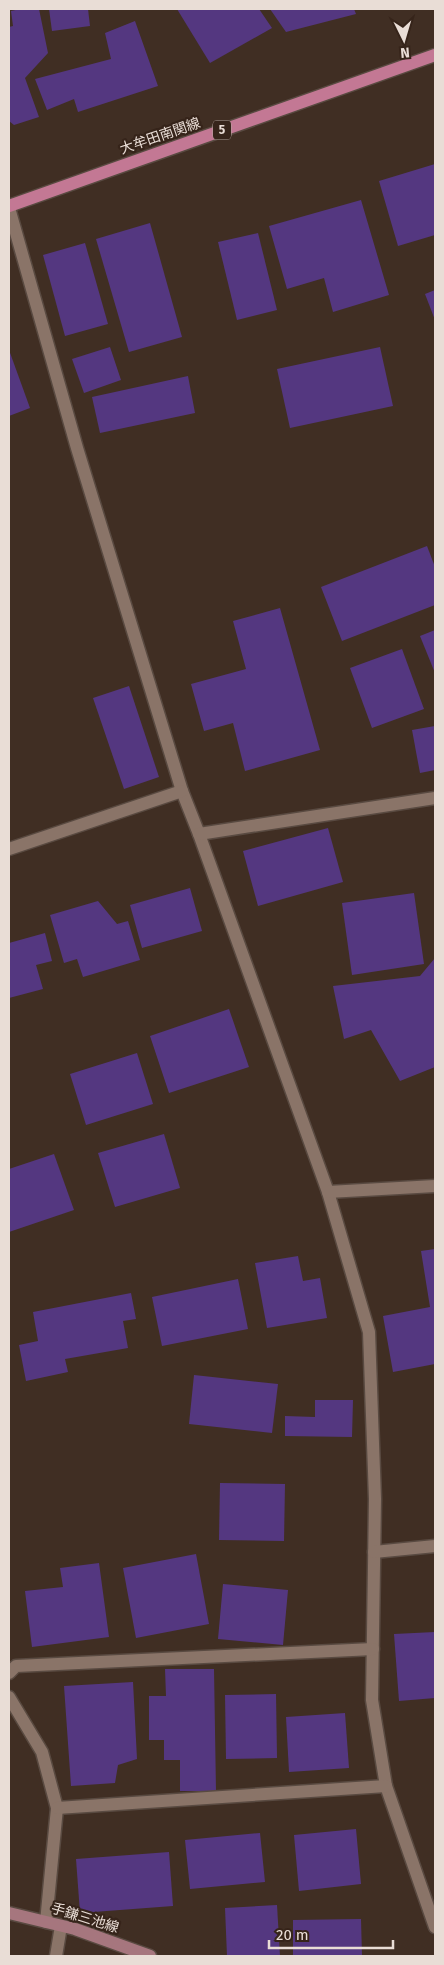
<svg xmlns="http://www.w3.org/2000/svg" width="444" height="1965" viewBox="0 0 444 1965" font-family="'Fira Sans','Noto Sans JP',sans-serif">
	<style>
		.building { fill: #543780 }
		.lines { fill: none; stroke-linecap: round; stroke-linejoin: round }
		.street-casing { stroke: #594a41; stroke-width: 15 }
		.secondary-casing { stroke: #594a41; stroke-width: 15 }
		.primary-casing { stroke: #594a41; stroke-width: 15 }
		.street { stroke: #8a7468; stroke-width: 12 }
		.secondary { stroke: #a6767e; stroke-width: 12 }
		.primary { stroke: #c37894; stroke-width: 12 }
		.labels { text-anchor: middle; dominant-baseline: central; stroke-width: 4.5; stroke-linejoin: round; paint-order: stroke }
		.shield { fill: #36241a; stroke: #b3a69e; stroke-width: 1 }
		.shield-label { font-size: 12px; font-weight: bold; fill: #e9ddd6 }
		.street-label { font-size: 14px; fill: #e9ddd6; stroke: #36241a }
	</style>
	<rect width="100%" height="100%" fill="#402e23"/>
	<g class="building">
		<path d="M20,9H39L48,53L25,78L39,117L14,125L9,121V27L13,26L11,11Z"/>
		<path d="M49,9H88L90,26L52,31Z"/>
		<path d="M177,9H259L272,28L210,63Z"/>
		<path d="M270,9H354L356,14L286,32Z"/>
		<path d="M135,21L158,86L78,112L74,99L47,110L35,79L111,59L105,33Z"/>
		<path d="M435,164V235L398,246L379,181Z"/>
		<path d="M361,200L389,295L333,312L324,278L287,289L269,226Z"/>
		<path d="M150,223L182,337L129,352L96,239Z"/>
		<path d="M258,233L277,310L237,320L218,242Z"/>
		<path d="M85,243L108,324L65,336L43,255Z"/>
		<path d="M435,290V320L425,294Z"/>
		<path d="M110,347L121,380L84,393L72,359Z"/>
		<path d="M380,347L393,406L290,428L277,369Z"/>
		<path d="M9,350L30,408L9,416Z"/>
		<path d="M188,376L195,413L100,433L92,397Z"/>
		<path d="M427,546L435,567V605L342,641L321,587Z"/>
		<path d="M280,608L320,750L245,771L233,723L204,731L191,684L246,669L233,621Z"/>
		<path d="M435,630V673L420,636Z"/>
		<path d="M402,649L424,709L372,728L350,668Z"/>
		<path d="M129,686L159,777L124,789L93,698Z"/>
		<path d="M435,726V770L420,773L412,730Z"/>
		<path d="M328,828L343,882L258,906L243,851Z"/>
		<path d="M190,888L202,931L142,948L130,905Z"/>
		<path d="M414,893L424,964L352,975L342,903Z"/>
		<path d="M98,901L117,924L128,921L140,960L83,977L77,959L64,963L50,915Z"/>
		<path d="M45,933L52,961L36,965L43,989L9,998V943Z"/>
		<path d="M435,958V1067L400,1081L371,1030L344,1039L333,986L420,976Z"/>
		<path d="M229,1009L249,1067L169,1093L150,1036Z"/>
		<path d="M137,1053L153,1104L86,1125L70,1074Z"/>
		<path d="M164,1134L180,1188L115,1207L98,1153Z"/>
		<path d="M54,1154L74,1210L9,1232V1169Z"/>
		<path d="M435,1249V1364L393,1372L383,1316L430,1307L421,1251Z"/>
		<path d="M298,1256L303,1281L320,1278L327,1318L267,1328L255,1263Z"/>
		<path d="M238,1279L248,1329L162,1346L152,1297Z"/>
		<path d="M131,1293L136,1319L123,1321L128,1348L65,1359L68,1372L26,1381L19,1345L38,1341L33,1312Z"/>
		<path d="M194,1375L278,1384L272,1433L189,1424Z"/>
		<path d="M315,1400H353L352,1437L285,1436V1416L315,1417Z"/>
		<path d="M220,1483L285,1484L284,1541L219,1540Z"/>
		<path d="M196,1554L209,1624L136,1638L123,1568Z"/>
		<path d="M99,1563L109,1637L32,1647L25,1591L63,1587L60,1568Z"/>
		<path d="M223,1584L288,1590L283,1645L218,1639Z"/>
		<path d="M435,1632V1698L399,1701L394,1634Z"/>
		<path d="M165,1669H214L216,1791H180V1760H164V1740H149V1696H166Z"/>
		<path d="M133,1682L137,1759L118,1765L115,1783L71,1786L64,1686Z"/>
		<path d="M276,1694L277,1758L226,1759L225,1695Z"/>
		<path d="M345,1713L349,1768L289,1772L286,1717Z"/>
		<path d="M356,1829L361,1884L299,1891L294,1835Z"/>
		<path d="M260,1833L265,1882L190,1889L185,1840Z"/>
		<path d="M169,1852L173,1906L80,1913L76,1859Z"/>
		<path d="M277,1905L280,1956H227L225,1908Z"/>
		<path d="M361,1919L362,1956H293V1920Z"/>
	</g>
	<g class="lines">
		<g class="street-casing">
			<g id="street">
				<path d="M9,208L77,448L182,791L199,834L328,1192L369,1332L375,1499L372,1700L386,1786L435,1927"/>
				<path d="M199,834L435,798"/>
				<path d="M9,849L182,791"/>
				<path d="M328,1192L435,1186"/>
				<path d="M374,1552L435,1546"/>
				<path d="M9,1673L16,1666L373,1649"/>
				<path d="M9,1697L42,1752L57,1808L46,1922"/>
				<path d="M57,1808L386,1786"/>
				<path d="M56,1956L61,1926"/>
			</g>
		</g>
		<g class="secondary-casing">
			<path id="secondary" d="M9,1913L75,1929L150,1956"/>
		</g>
		<g class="primary-casing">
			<path id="primary" d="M9,206L435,55"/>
		</g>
		<use href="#street" class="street"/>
		<use href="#secondary" class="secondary"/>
		<use href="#primary" class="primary"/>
	</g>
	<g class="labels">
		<rect class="shield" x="213" y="120.5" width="18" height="19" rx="4"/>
		<g class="shield-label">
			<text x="222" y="130">5</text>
		</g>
		<g class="street-label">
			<text transform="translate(160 136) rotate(-19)">大牟田南関線</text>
			<text transform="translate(85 1918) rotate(17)">手鎌三池線</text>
		</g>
	</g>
	<rect width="444" height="1965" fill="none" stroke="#e9ddd6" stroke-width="20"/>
	<g transform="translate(404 40) rotate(175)" stroke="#36241a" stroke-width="4" paint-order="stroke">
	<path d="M0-4L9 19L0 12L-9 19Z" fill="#e9ddd6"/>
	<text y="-8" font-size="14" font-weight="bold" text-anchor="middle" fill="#e9ddd6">N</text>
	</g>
	<path d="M269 1940v8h124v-8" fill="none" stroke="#e9ddd6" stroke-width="2.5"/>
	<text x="276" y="1940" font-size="15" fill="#e9ddd6" stroke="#36241a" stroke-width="4" paint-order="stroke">20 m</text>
</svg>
